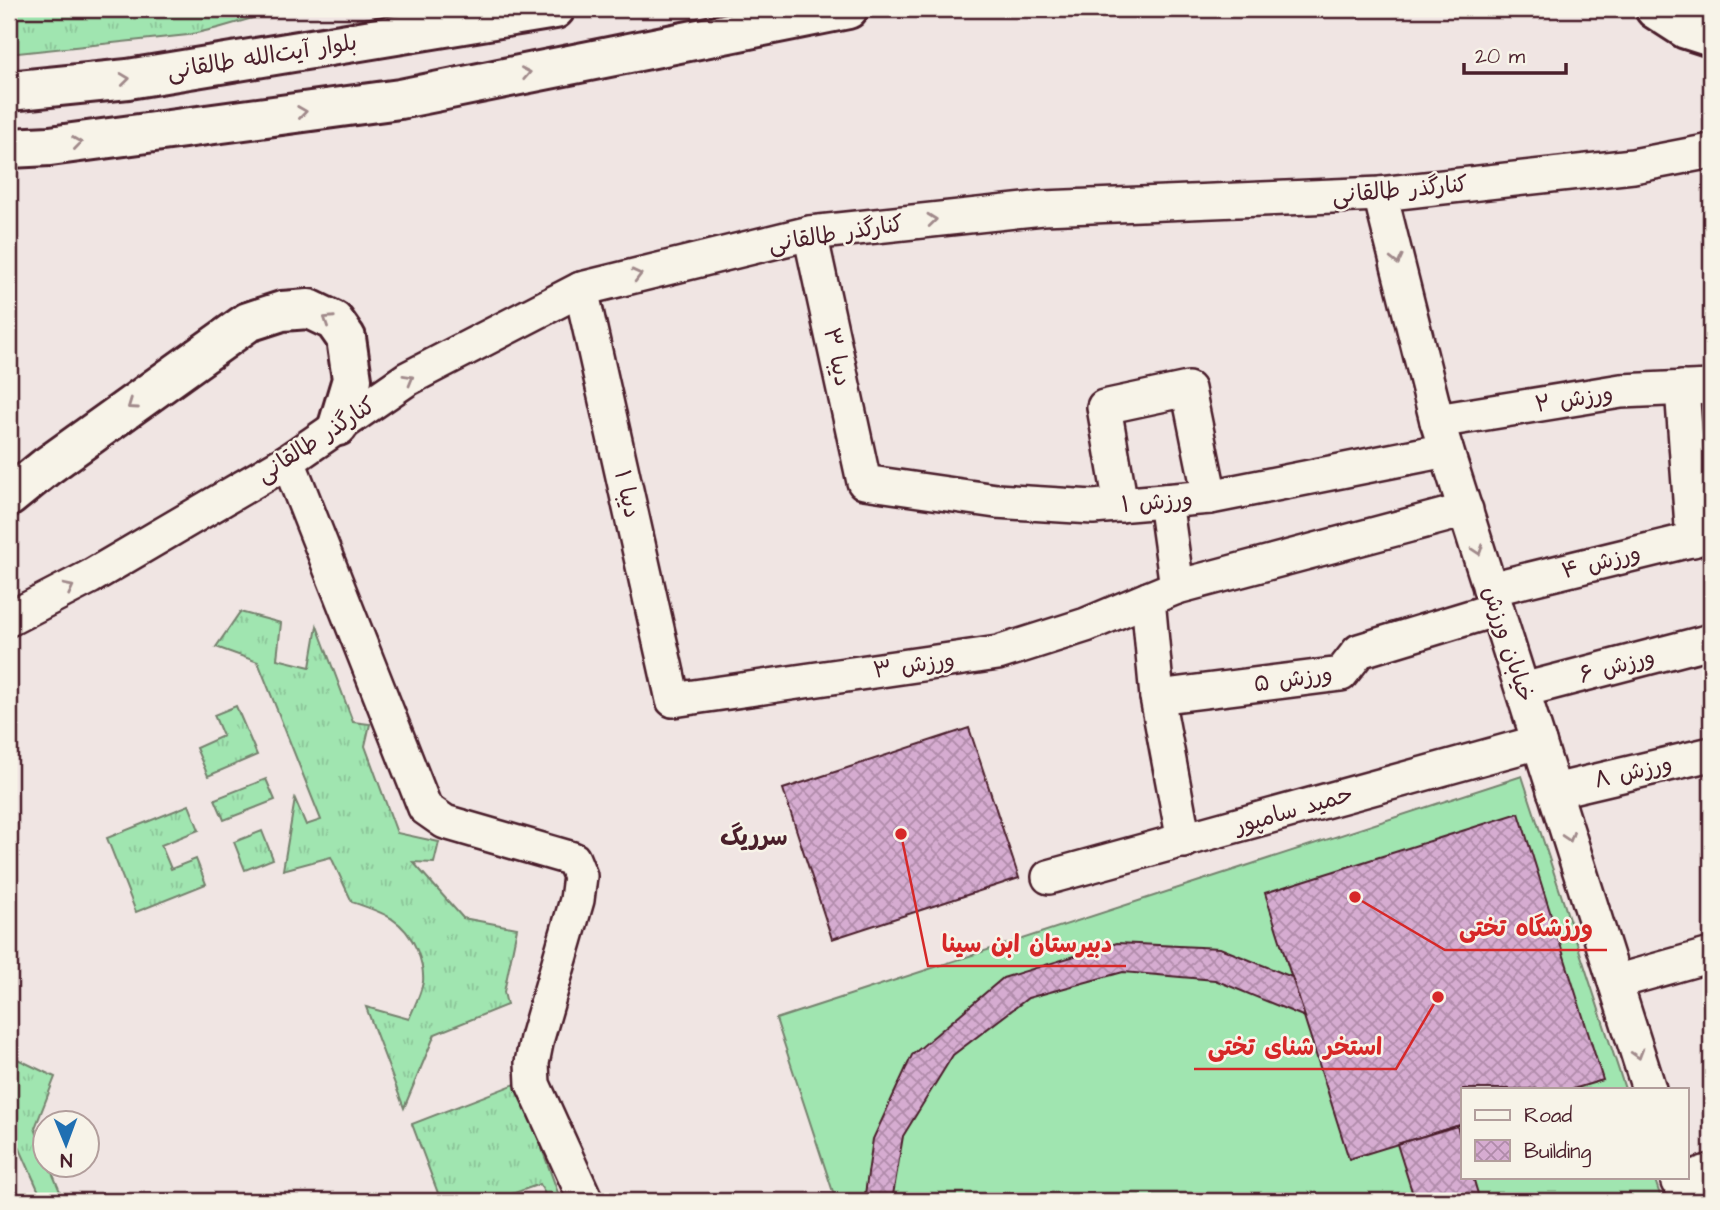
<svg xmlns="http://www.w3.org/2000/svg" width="1720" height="1210" viewBox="0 0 1720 1210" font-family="'Architects Daughter','Playpen Sans Arabic',sans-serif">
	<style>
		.grass { fill: url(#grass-tufts); stroke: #75826e; stroke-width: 2 }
		.garden { fill: #a0e5b0; stroke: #75826e; stroke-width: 2 }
		.building { fill: url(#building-cross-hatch); stroke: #4a1f2b; stroke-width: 2 }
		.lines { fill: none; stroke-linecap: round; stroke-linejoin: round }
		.minor-casing { stroke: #4a1f2b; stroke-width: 38 }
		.major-casing { stroke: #4a1f2b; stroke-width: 44 }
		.minor { stroke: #f7f3e8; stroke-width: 33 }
		.major { stroke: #f7f3e8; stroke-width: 38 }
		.oneway { stroke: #a0898a }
		.labels { text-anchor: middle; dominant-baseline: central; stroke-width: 5; stroke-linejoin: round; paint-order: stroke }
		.street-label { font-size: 23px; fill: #4a1f2b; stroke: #f7f3e8 }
		.neighbourhood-label { font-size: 24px; font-weight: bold; fill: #4a1f2b; stroke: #f7f3e8 }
		.leader { fill: none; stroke: #d62828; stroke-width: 2.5 }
		.callout-dot { fill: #d62828; stroke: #f7f3e8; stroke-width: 2.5 }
		.callout-label { font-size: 24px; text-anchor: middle; font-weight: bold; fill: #d62828; stroke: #f7f3e8; stroke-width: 5; stroke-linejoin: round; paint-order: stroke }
	</style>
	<defs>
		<pattern id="grass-tufts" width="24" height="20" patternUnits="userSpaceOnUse" patternTransform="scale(1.75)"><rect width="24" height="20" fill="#a0e5b0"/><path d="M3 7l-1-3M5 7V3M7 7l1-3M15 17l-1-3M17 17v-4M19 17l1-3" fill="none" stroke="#8bc498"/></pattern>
		<pattern id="building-cross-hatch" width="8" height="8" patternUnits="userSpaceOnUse" patternTransform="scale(1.75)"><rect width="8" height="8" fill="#d6acd1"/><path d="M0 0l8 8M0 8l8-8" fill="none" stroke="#b08baa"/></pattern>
	</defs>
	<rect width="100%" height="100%" fill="#f0e5e3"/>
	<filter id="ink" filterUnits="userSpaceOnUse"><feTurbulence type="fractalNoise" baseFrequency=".0143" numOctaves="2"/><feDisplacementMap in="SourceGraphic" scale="14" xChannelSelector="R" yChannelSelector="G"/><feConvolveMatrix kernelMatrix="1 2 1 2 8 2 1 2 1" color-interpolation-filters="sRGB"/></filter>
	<g filter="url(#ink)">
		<g class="grass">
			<path d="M9,9H284L218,28L188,35L9,54Z"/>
			<path d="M240,612L281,623L277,659L310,667L317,626L353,722L370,724L365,746L397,833L439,842L434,863L413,862L463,918L517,928L504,992L507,1005L435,1034L404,1108L366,1007L409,1019C414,1007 421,994 423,982C424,971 421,960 417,950C404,919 382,912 352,902L331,857L283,870L295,799L306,825L321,820L258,662L216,647Z"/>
			<path d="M236,706L257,755L208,776L196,748L223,736L214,715Z"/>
			<path d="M266,779L275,800L224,820L215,799Z"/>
			<path d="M189,805L199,830L161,845L171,869L196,859L206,884L136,912L107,838Z"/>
			<path d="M262,831L273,859L245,870L234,842Z"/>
			<path d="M9,1055L55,1077L35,1128L45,1155L46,1164L49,1165L64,1201H43L9,1124Z"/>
			<path d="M518,1083L561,1201H548L540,1184L492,1201H441L412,1124Z"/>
		</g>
		<path class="garden" d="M1522,776L1625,1089H1463V1177H1654L1662,1201H836L776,1019Z"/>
		<g class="building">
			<path d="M969,728L1019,878L832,939L783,789Z"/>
			<path d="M1519,813L1603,1080L1573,1089H1463V1124L1349,1159L1265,893Z"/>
			<path d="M1117,943L1220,948L1292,977L1305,1017L1215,980L1123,972L1028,998L953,1055L903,1136L892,1201H864L873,1139L912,1055L1003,978Z"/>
			<path d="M1457,1126L1463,1145V1177H1473L1480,1201H1415L1397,1144Z"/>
		</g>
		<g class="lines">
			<g class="minor-casing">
				<g id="minor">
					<path d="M1380,194L1437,421L1649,1089"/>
					<path d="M810,233L864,482L996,501L1093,507L1210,497L1446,450"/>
					<path d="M581,289L673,700L998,653L1086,625L1148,599"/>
					<path d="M1682,388L1693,540"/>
					<path d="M1437,421L1621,391L1711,387"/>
					<path d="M288,461L425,808L445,822L573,859L580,876L577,900L537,1038L532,1063L533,1084L586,1201"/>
					<path d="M1165,501L1177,587L1148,599L1157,697L1184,841"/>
					<path d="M1121,505L1104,407L1188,389L1210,497"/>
					<path d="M1177,587L1466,510"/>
					<path d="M1490,589L1711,535"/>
					<path d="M9,619L90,577L288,461L407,379L581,289L810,233L1043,208L1380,194L1633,166L1711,151"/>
					<path d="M1523,690L1711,641"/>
					<path d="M1157,697L1341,674L1359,651L1497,609"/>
					<path d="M1554,791L1711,754"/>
					<path d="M1049,877L1539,742"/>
					<path d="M1615,982L1711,955"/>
					<path d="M1678,1182L1711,1171"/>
				</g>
			</g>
			<g class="major-casing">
				<g id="major">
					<path d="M1655,9L1686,29L1711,37"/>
					<path d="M9,91L128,79L555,9"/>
					<path d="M9,148L50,146L400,99L848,9"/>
					<path d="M9,497L46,467L248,322L282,311L309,309L334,321L346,338L352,379L338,426"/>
				</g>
			</g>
			<use href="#minor" class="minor"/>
			<use href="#major" class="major"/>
		</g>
		<defs><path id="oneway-chevron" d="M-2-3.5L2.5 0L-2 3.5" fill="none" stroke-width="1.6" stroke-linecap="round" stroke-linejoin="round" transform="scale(1.75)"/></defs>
		<g class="oneway">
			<use href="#oneway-chevron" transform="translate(526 73) rotate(-11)"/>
			<use href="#oneway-chevron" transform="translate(125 79) rotate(-7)"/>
			<use href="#oneway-chevron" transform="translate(302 112) rotate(-8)"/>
			<use href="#oneway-chevron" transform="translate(77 143) rotate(-8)"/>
			<use href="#oneway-chevron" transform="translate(932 220) rotate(-6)"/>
			<use href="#oneway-chevron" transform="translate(1397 260) rotate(76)"/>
			<use href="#oneway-chevron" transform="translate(637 275) rotate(-14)"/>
			<use href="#oneway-chevron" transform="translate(328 320) rotate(-147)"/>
			<use href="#oneway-chevron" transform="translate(409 379) rotate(-30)"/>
			<use href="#oneway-chevron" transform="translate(132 405) rotate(145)"/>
			<use href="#oneway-chevron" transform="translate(1478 550) rotate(72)"/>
			<use href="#oneway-chevron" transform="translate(69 588) rotate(-27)"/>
			<use href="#oneway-chevron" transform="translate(1569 837) rotate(72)"/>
			<use href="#oneway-chevron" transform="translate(1638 1054) rotate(73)"/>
		</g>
	</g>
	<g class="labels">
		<g class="street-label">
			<text transform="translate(262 57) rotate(-9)">بلوار آیت‌الله طالقانی</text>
			<text transform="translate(1400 190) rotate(-5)">کنارگذر طالقانی</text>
			<text transform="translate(836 234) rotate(-9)">کنارگذر طالقانی</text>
			<text transform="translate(837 357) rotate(78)">دیبا ۳</text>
			<text transform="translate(1574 399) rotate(-9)">ورزش ۲</text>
			<text transform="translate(316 440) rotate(-33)">کنارگذر طالقانی</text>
			<text transform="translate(627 494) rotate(77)">دیبا ۱</text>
			<text transform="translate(1157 502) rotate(-5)">ورزش ۱</text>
			<text transform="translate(1601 562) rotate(-14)">ورزش ۴</text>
			<text transform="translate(1508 644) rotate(72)">خیابان ورزش</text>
			<text transform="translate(914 665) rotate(-8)">ورزش ۳</text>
			<text transform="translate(1617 666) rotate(-15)">ورزش ۶</text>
			<text transform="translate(1293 679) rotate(-8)">ورزش ۵</text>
			<text transform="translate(1633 772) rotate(-13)">ورزش ۸</text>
			<text transform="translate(1294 810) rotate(-16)">حمید سامپور</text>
		</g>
		<g class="neighbourhood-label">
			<text x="754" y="838">سرریگ</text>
		</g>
	</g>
	<path class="leader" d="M1355 897L1445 950H1607M901 834L928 966H1126M1438 997L1396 1069H1194"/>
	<g class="callout-dot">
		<circle cx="1355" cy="897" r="7"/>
		<circle cx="901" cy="834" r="7"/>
		<circle cx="1438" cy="997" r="7"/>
	</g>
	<g class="callout-label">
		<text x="1526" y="936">ورزشگاه تختی</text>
		<text x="1027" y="952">دبیرستان ابن سینا</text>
		<text x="1295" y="1055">استخر شنای تختی</text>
	</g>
	<rect width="1720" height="1210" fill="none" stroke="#f7f3e8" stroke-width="35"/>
	<rect x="18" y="18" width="1685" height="1175" fill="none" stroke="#4a1f2b" stroke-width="2.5" filter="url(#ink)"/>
	<rect x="1461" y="1088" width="228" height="91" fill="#f7f3e8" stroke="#b29e9c" stroke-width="2"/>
	<rect x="1475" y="1110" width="35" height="10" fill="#f7f3e8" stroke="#b29e9c" stroke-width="2"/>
	<text x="1524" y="1122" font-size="21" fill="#4a1f2b">Road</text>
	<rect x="1475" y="1140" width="35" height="21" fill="url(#building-cross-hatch)" stroke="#b29e9c" stroke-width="2"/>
	<text x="1524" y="1158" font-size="21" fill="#4a1f2b">Building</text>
	<g transform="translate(66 1144) rotate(179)"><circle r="33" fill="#f7f3e8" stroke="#b29e9c" stroke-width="2"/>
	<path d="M0-5L12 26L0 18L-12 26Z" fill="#1f6fb2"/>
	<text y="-10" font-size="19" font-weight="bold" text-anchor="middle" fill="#4a1f2b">N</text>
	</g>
	<path d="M1464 63v10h102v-10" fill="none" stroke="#4a1f2b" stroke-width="3.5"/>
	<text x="1475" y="63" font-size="21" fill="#4a1f2b" stroke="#f7f3e8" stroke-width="5" paint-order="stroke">20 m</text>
</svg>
